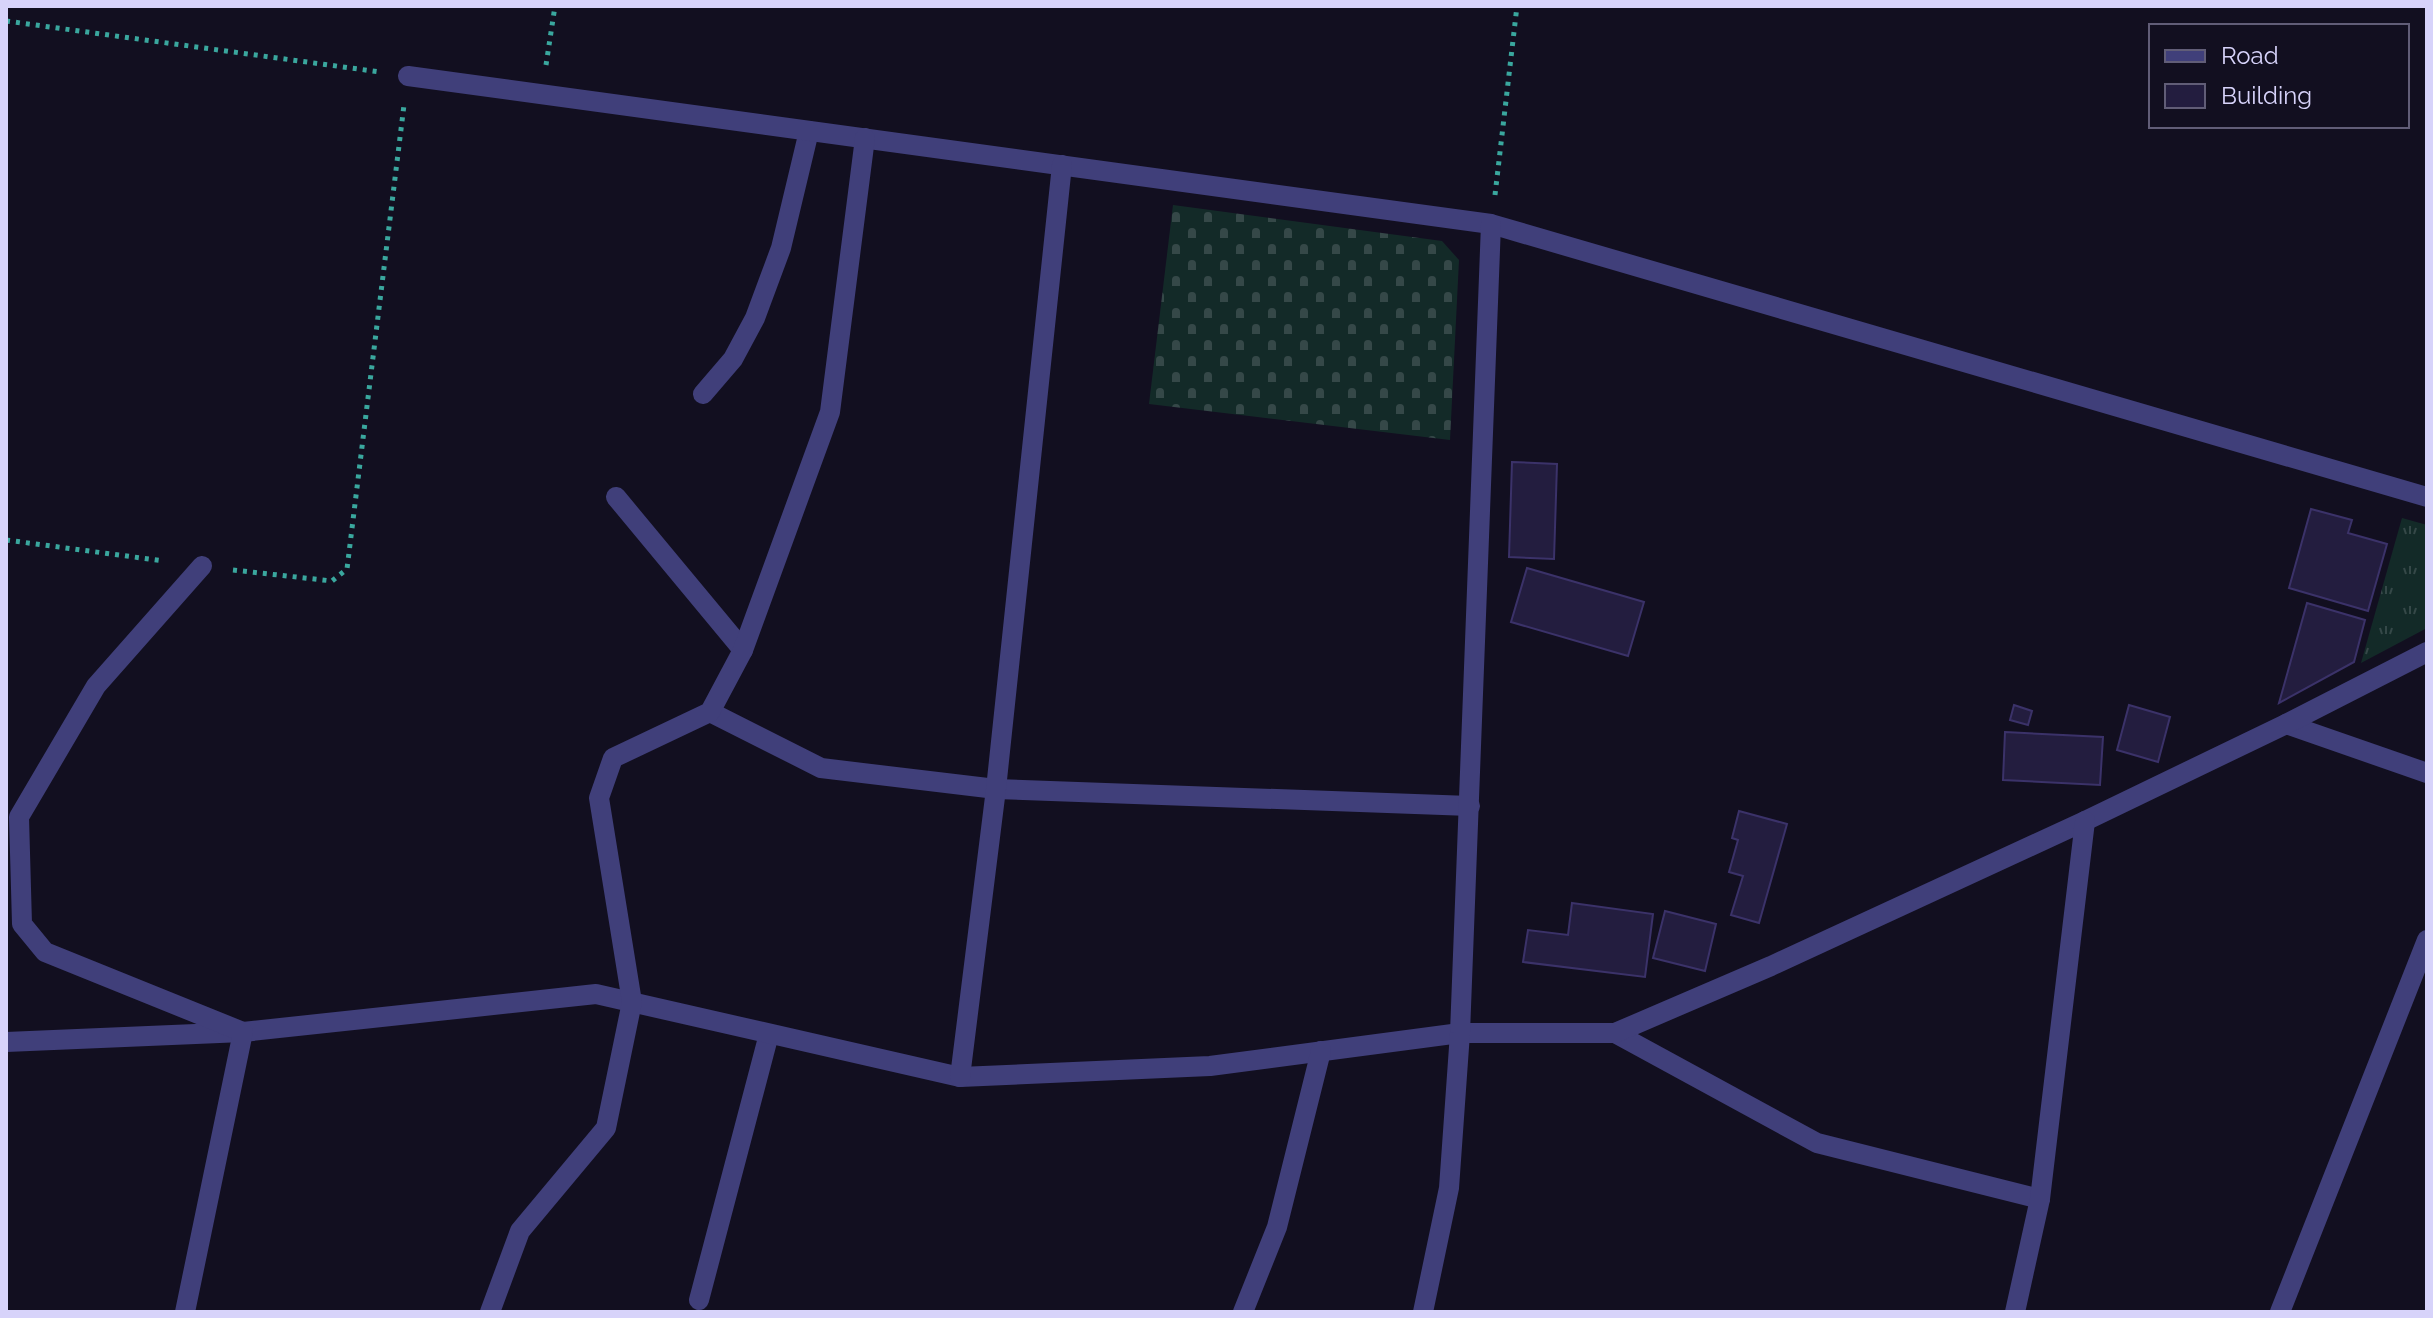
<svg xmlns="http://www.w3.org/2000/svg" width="2433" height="1318" viewBox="0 0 2433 1318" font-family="Raleway,sans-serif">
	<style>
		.grass { fill: url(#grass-tufts) }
		.cemetery { fill: url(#cemetery-stones) }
		.building { fill: #231d3f; stroke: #3b3269; stroke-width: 2 }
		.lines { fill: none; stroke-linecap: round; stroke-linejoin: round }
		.path { stroke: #3aa79e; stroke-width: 5; stroke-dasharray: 4 6; stroke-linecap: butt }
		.service { stroke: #403f7a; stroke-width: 20 }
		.minor { stroke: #403f7a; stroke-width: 20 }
	</style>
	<defs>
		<pattern id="grass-tufts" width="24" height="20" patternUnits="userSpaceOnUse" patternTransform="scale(2)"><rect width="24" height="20" fill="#132a28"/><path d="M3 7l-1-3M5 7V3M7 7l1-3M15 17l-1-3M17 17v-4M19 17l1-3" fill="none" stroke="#354848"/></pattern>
		<pattern id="cemetery-stones" width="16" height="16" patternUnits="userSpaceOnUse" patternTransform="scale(2)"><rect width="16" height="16" fill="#132a28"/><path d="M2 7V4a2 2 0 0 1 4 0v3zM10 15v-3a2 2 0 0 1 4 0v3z" fill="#354848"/></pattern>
	</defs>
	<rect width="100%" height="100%" fill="#120f20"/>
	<path class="grass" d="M2402,518L2427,525V628L2361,663Z"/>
	<path class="cemetery" d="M1173,205L1442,241L1459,260L1450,440L1149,404Z"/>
	<g class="building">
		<path d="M1512,462L1557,464L1554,559L1509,557Z"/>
		<path d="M2311,509L2352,520L2348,533L2387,544L2368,611L2289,588Z"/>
		<path d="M1527,568L1644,602L1628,656L1511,622Z"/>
		<path d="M2307,603L2365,620L2354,662L2279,703Z"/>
		<path d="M2014,705L2032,711L2028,725L2010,720Z"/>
		<path d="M2129,705L2170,717L2158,762L2117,750Z"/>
		<path d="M2005,732L2103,737L2100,785L2003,780Z"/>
		<path d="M1739,811L1787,824L1759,923L1731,915L1743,876L1729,872L1738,840L1732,838Z"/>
		<path d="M1572,903L1653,914L1645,977L1523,962L1528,930L1568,935Z"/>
		<path d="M1665,911L1716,924L1705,971L1653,958Z"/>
	</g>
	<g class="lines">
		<g class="path">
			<path d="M6,21L380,72"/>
			<path d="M546,65L555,6"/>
			<path d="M1495,195L1517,6"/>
			<path d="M6,540L164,561"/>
			<path d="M233,570L332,581L347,569L404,105"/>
		</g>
		<g class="service">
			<path d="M703,394L733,359L755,318L781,248L809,131"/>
			<path d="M616,497L743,650"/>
			<path d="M699,1300L769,1034"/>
		</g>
		<g class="minor">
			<path d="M408,76L1491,224L2427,497"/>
			<path d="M710,712L821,768L996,789L1470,806"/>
			<path d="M2286,724L2427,773"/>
			<path d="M1615,1033L1817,1143L2040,1199"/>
			<path d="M6,1042L243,1032L596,994L960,1077L1210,1066L1460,1033H1615L1771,966L2085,821L2286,724L2427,652"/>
			<path d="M960,1077L996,789L1062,165"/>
			<path d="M185,1312L243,1032L45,952L22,924L19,817L96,686L202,566"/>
			<path d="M490,1312L520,1231L606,1128L632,1002L599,798L613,758L710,712L743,650L830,412L865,138"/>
			<path d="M1243,1312L1277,1227L1321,1051"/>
			<path d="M1423,1312L1449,1188L1460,1033L1491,224"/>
			<path d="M2015,1312L2040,1199L2085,821"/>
			<path d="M2280,1312L2427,940"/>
		</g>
	</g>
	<rect width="2433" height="1318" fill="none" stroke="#d7d3fa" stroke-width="16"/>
	<rect x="2149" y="24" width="260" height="104" fill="#120f20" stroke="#615d77" stroke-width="2"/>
	<rect x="2165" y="50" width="40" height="12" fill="#403f7a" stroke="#615d77" stroke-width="2"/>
	<text x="2221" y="64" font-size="24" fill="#d7d3fa">Road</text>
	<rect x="2165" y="84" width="40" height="24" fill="#231d3f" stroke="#615d77" stroke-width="2"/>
	<text x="2221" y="104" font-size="24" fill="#d7d3fa">Building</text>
</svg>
